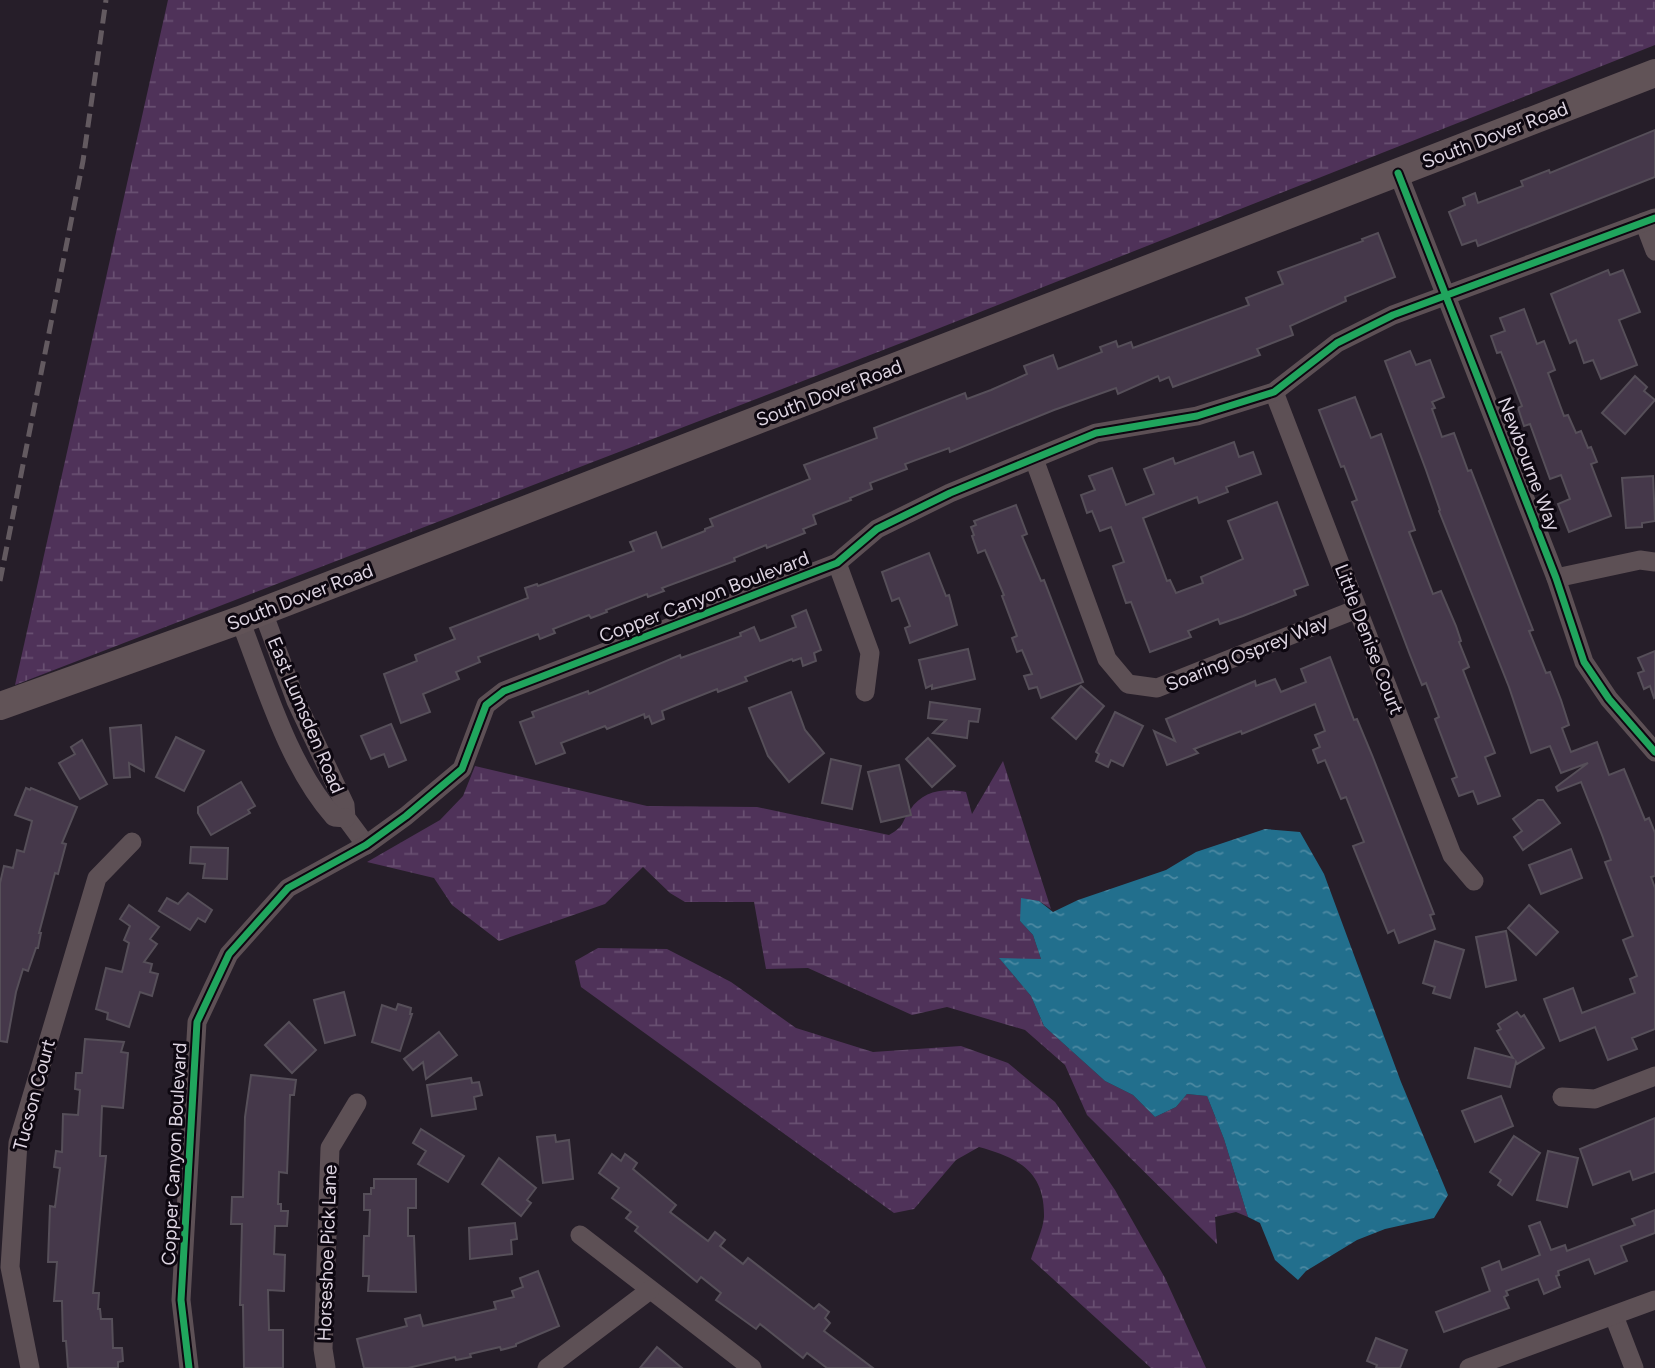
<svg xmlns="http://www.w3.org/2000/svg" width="1655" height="1368" viewBox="0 0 1655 1368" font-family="Figtree,sans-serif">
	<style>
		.wetland { fill: url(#wetland-marsh) }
		.water { fill: url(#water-ripples) }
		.building { fill: #45384a; stroke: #564f59; stroke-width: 2 }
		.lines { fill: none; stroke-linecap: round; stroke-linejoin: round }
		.street { stroke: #5d5055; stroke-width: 19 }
		.secondary { stroke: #615357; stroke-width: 28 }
		.rail { stroke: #635a60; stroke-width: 5; stroke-dasharray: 14 7; stroke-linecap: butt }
		.cycleway-casing { stroke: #0d0710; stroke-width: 11 }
		.cycleway { stroke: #20a55d; stroke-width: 7 }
		.labels { text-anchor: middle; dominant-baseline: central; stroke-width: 6; stroke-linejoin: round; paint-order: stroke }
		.street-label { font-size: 19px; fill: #ded5e2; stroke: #0d0710 }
	</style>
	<defs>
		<pattern id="wetland-marsh" width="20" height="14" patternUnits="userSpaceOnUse" patternTransform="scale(1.75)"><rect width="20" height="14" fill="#4f3259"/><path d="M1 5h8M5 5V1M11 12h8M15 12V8" fill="none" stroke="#684f71"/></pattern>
		<pattern id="water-ripples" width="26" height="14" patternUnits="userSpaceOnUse" patternTransform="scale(1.75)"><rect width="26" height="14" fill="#226f8d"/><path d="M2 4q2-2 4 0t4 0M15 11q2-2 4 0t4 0" fill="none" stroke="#4c89a2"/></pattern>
	</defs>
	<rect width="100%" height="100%" fill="#261e29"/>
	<g class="wetland">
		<path d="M168,0H1655V45L922,335L15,685Z"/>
		<path d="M1003,761L1051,909L1039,901L1020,921L1033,935L1041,959H1000L1031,996L1044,1026L1105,1081L1133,1095L1155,1117L1176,1107L1187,1094L1207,1096L1224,1139L1248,1217L1236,1212L1215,1217L1217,1244L1087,1115L1065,1065L1025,1030L947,1007L912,1015L808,968L766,969L754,902H685L670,893L643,867L605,904L499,941L452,905L434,878L367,862L440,820L463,796L475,766L647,806L757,807L889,835C906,825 900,824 910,810C923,790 945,788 966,792L972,814Z"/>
		<path d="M598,948L667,949L731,982L796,1028L873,1052L961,1046L1008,1063L1055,1102L1115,1190L1165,1278L1206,1368H1151L1031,1259C1035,1246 1043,1230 1044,1217C1045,1171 1018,1158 979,1147L956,1160L914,1209L894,1213L581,987L575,961Z"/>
	</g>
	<path class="water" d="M1265,829L1300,832L1324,874L1401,1082L1448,1195L1434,1218L1385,1229L1357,1240L1306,1271L1298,1280L1275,1260L1260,1223L1248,1217L1224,1139L1207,1096L1187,1094L1176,1107L1155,1117L1133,1095L1105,1081L1044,1026L1031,996L999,958L1041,959L1033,935L1020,921L1021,898L1039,901L1053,912L1078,900L1166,870L1196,852Z"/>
	<g class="building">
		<path d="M1655,130V177L1478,246L1476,240L1462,245L1449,212L1465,205L1463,198L1475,193L1478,203L1523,186L1521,181L1549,170L1550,173Z"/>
		<path d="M1378,233L1395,277L1345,297L1346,301L1290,326L1293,335L1257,349L1260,355L1173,387L1169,377L1160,381L1158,376L1118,394L1116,388L1054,410L950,452L949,448L905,464L907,469L870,483L872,489L850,498L851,500L813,515L816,524L803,529L805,533L767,548L766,545L734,558L735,561L662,588L664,591L648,597L647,594L606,610L607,612L591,618L589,615L553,629L555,633L540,639L538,634L478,657L480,662L456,672L459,679L423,694L430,712L401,723L384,674L417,661L415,655L455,639L450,628L528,598L525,588L537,584L538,586L634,551L630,542L656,532L662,548L705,531V529L713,526L710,519L810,479L804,465L877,438L874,428L965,393L967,399L991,390L1027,374L1024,366L1053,355L1058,369L1102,352L1100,347L1116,341L1118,347L1131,342L1133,348L1249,305L1246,298L1283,284L1278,272L1363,241L1362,239Z"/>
		<path d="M1608,270L1610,275L1623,270L1640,312L1619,320L1637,365L1601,379L1593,360L1584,363L1576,340L1570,343L1551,294Z"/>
		<path d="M1524,309L1537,344L1544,341L1555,370L1548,373L1564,416L1568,415L1576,433L1581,431L1588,448L1591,447L1597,462L1591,464L1611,516L1569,532L1558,504L1570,499L1561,475L1550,479L1530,424L1524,426L1518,408L1522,406L1501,352L1497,353L1491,336L1505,331L1500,318Z"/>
		<path d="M1410,351L1416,365L1430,360L1444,397L1432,402L1435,408L1432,409L1442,437L1454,433L1468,471L1471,470L1533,630L1529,631L1546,673L1550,672L1561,700L1569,725L1562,728L1571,752L1597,742L1609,775L1624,769L1645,820L1649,818L1655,833V876L1651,877L1655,888V1029L1632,1038L1637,1049L1608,1060L1595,1027L1560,1041L1544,999L1573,988L1582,1013L1635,993L1630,979L1637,976L1623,940L1633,936L1605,862L1611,860L1602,835L1581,782L1558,791L1556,787L1588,763L1561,773L1550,746L1531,753L1509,687L1439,511L1440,510L1426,470L1385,361Z"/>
		<path d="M1635,376L1647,387L1644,391L1655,400L1625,434L1602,413Z"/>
		<path d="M1355,397L1371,438L1381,434L1415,530L1409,532L1433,594L1441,591L1456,626L1461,641L1459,642L1469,667L1463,670L1495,753L1485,757L1500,796L1478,804L1473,791L1459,796L1452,779L1457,777L1435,719L1439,717L1426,683L1422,685L1410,655L1352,502L1357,500L1344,466L1341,467L1319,410Z"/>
		<path d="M1234,442L1239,457L1253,452L1261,474L1226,487L1228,492L1199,503L1197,497L1143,518L1167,581L1170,580L1176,593L1203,583L1201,577L1243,559L1228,521L1277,502L1308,585L1294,590L1296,595L1243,616L1220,624L1218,619L1188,631L1191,637L1150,652L1131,602L1126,603L1113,566L1124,562L1111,527L1100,531L1092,511L1087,513L1081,495L1095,490L1089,476L1112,468L1126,505L1154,494L1144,469L1173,458L1175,464Z"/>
		<path d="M1653,476L1655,521L1642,523V527L1626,528L1622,478Z"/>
		<path d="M1016,505L1027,534L1022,536L1041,581L1044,580L1083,682L1041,698L1037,687L1029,689L1024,676L1032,674L1022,650L1017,652L1012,638L1017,636L1002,596L1004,595L985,550L978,553L972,536L974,535L971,527L976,525L974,521Z"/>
		<path d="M929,553L946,596L949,595L957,625L910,643L905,628L910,626L899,598L892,601L882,572Z"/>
		<path d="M806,610L821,650L814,653L816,661L803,666L801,658L793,661L792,659L745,677L747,681L718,692L717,689L674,706L662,711L664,719L652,724L649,716L645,718L644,714L607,729L605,726L561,743L565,753L536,764L520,722L534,717L532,712L588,691L589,694L680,655L681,658L741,636L740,633L754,627L760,641L796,627L792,616Z"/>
		<path d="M968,649L975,679L932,689V685L926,688L919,660Z"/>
		<path d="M1655,651V697L1654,698L1650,686L1644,689L1638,673L1644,671L1638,658Z"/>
		<path d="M1330,657L1354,720L1357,719L1372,755L1434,914L1430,915L1435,929L1399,943L1394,930L1388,933L1353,846L1364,842L1346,797L1341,799L1325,760L1318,763L1313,750L1320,747L1315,735L1325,731L1315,704L1242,734L1241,731L1194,749L1198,753L1167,765L1154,731L1175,741L1166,719L1255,681L1256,686L1275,679L1281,692L1306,682L1301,669Z"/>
		<path d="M1081,686L1104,706L1076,739L1052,718Z"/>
		<path d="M791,692L805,730L824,753L789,782L768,756L749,708Z"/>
		<path d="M930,702L980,709L978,722L969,721L967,738L933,733L946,720L928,718Z"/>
		<path d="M1115,712L1143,726L1123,766L1111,760L1108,767L1096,761L1099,754L1096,752Z"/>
		<path d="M391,724L406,760L389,767L384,754L371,759L361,736Z"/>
		<path d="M141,725L144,771L129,763L130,777L114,778L110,728Z"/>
		<path d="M176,737L204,751L184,791L156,777Z"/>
		<path d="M928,738L955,766L932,787L906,759Z"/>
		<path d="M82,740L107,784L80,799L59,763L75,754L71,747Z"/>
		<path d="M831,759L861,766L852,809L822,803Z"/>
		<path d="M899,765L911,815L881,822L868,772Z"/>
		<path d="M241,782L255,806L248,810L250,813L211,835L198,813V807Z"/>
		<path d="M26,788L30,790L31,788L77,807L62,843L66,844L58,874L55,873L39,933H41L38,948H36L28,971L23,969L16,992L7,1042L0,1041V883L4,866L13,868L17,850L24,852L32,821L15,815Z"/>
		<path d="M1538,800H1543L1560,823L1523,850L1514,837L1522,831L1513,819Z"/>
		<path d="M191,847L228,848L227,879L203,878L205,864L190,863Z"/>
		<path d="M1571,849L1582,878L1541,894L1529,865Z"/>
		<path d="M188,893L212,910L205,922L198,918L190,930L159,911L167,898L178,904Z"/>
		<path d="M129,905L159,927L150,939L157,944L144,962L152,964L150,972L158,974L152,996L140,992L129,1027L107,1019L108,1013L96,1009L106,968L122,972L129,943L124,940L130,926L120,919Z"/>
		<path d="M1529,905L1558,932L1536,955L1508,928Z"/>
		<path d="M1506,931L1516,980L1486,987L1476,937Z"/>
		<path d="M1435,941L1464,950L1450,998L1433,993L1435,987L1423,983Z"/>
		<path d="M344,992L355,1035L325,1043L314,1000Z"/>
		<path d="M398,1004L411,1008L410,1014H412L400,1051L372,1042L382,1005L396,1010Z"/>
		<path d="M1517,1012L1521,1017L1524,1015L1544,1048L1517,1064L1516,1062L1510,1087L1468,1078L1475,1048L1513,1058L1497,1031L1501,1029L1498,1024Z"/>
		<path d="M289,1022L316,1050L292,1073L265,1045Z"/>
		<path d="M439,1032L457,1055L426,1079L423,1062L413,1070L404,1059Z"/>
		<path d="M85,1039L124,1042L121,1052L128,1053L123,1108L102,1106L100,1156H106L93,1293H99L98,1309H100L101,1319H112L113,1348H122L123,1361L118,1362V1368H68L66,1341H63L62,1301H54L57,1262H48L50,1206L55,1207L60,1168L54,1167L56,1151L62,1152L63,1114L78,1115L80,1090L75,1089L76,1073H82Z"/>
		<path d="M251,1075L296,1080L294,1095H290L287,1173L279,1172L278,1204H281V1211H288L287,1226H275L274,1254L285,1255L284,1291L268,1290L269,1330H283V1368H244L243,1305H240L242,1224H231L232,1197H243L245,1117Z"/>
		<path d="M471,1078L472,1083L479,1082L482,1095L474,1097L476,1109L432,1116L427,1085Z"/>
		<path d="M1501,1096L1513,1126L1475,1142L1462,1111Z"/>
		<path d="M1655,1118V1172L1633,1180L1630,1171L1593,1185L1580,1149Z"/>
		<path d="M421,1129L464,1156L448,1182L418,1164L426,1151L413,1143Z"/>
		<path d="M555,1135L556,1142L569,1140L573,1179L543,1183L537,1137Z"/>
		<path d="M1514,1136L1540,1153L1512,1195L1498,1185L1501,1180L1490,1172Z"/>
		<path d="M1548,1151L1578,1158L1567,1207L1537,1200Z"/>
		<path d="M612,1154L621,1161L625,1154L637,1163L633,1169L676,1205L670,1212L708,1241L715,1232L725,1240L720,1246L743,1264L748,1258L814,1309L819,1304L829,1312L825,1318L830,1323L824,1331L873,1368H827L807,1353L803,1358L760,1324L756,1329L716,1300L721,1293L701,1277L697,1282L635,1231L638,1227L626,1218L631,1212L612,1198L619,1188L599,1173Z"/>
		<path d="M499,1158L536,1188L527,1200L531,1203L521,1216L482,1184Z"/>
		<path d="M374,1179H416V1208H408V1236H414L416,1292L368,1291L369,1276H363L364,1236H369L370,1210H364V1194H371V1188H374Z"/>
		<path d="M1655,1210V1233L1621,1246L1627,1261L1595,1274L1589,1259L1558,1271L1559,1275L1556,1276L1560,1287L1544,1294L1538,1279L1506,1291L1508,1295L1504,1297L1509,1308L1444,1332L1436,1312L1490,1291L1482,1268L1499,1261L1502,1270L1540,1255L1529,1226L1540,1222L1551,1250L1565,1245L1567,1251L1635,1225L1632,1219Z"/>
		<path d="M515,1223L517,1239L511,1240L512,1254L470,1259L469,1228Z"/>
		<path d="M538,1271L559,1326L516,1344V1346L501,1350L500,1347L470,1354L471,1357L456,1360L455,1357L408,1368H364L357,1339L407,1326L405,1319L420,1315L423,1326L496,1309L494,1302L514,1297L512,1291L523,1287L520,1278Z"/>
		<path d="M1376,1338L1407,1350L1400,1368H1376L1377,1365L1367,1361Z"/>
		<path d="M657,1347L682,1368H640Z"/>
	</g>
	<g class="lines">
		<g class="street">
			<path d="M1398,173L1556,578L1584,662L1609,699L1655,752"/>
			<path d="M1644,222L1655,251"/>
			<path d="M1274,392L1452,855L1474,881"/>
			<path d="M1034,459L1107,659L1128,684L1157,688L1357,609"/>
			<path d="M837,563L870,653L865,692"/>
			<path d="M1556,578L1640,560L1655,562"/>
			<path d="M263,612L296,701L345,805L346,818L366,845"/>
			<path d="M240,620C265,684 288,765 334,817L346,818"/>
			<path d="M1562,1097L1595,1099L1655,1076"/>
			<path d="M580,1235L752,1368"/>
			<path d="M1614,1316L1634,1368"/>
			<path d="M30,1368L10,1267L18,1143L97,878L132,842"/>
			<path d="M189,1368L181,1300L197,1022L229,954L288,888L366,845L406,816L462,769L486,705L504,691L837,563L877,529L950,493L1096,433L1197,416L1274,392L1337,343L1393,315L1655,218"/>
			<path d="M326,1368L323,1349L330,1148L357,1103"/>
			<path d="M547,1368L650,1290"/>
			<path d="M1469,1368L1655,1300"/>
		</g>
		<path class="secondary" d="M0,706L240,620L1655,73"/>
		<path class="rail" d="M0,581L83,161L106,0"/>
		<g class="cycleway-casing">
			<g id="cycleway">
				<path d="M1398,173L1556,578L1584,662L1609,699L1655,752"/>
				<path d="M189,1368L181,1300L197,1022L229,954L288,888L366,845L406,816L462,769L486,705L504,691L837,563L877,529L950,493L1096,433L1197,416L1274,392L1337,343L1393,315L1655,218"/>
			</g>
		</g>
		<use href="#cycleway" class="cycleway"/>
	</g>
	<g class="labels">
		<g class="street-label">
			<text transform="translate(1495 135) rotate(-21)">South Dover Road</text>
			<text transform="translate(829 393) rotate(-21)">South Dover Road</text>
			<text transform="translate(1529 464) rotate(69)">Newbourne Way</text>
			<text transform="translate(300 597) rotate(-21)">South Dover Road</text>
			<text transform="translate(704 597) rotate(-21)">Copper Canyon Boulevard</text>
			<text transform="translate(1369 639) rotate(69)">Little Denise Court</text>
			<text transform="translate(1247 653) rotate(-22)">Soaring Osprey Way</text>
			<text transform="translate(306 715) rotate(67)">East Lumsden Road</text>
			<text transform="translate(34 1095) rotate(-75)">Tucson Court</text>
			<text transform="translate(174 1154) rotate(-87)">Copper Canyon Boulevard</text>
			<text transform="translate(327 1253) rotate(-88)">Horseshoe Pick Lane</text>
		</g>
	</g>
</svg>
